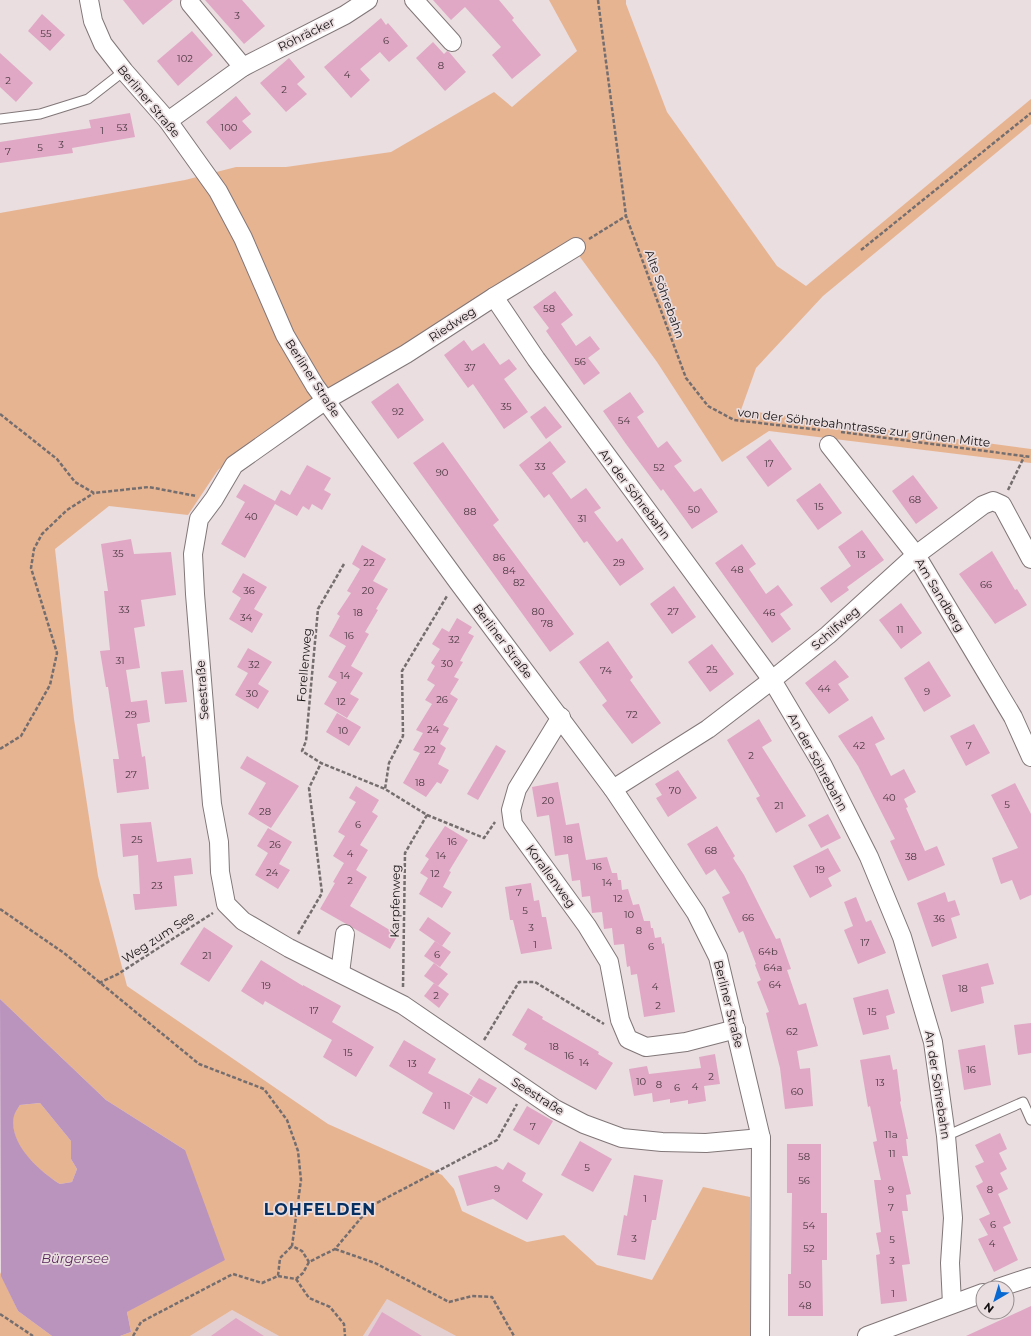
<svg xmlns="http://www.w3.org/2000/svg" width="1031" height="1336" viewBox="0 0 1031 1336" font-family="Montserrat,sans-serif">
	<style>
		.built { fill: #e3cfd1 }
		.green { fill: #e7b492 }
		.water { fill: #bb94be; fill-rule: evenodd }
		.building { fill: #e0a8c5 }
		.lines { fill: none; stroke-linecap: round; stroke-linejoin: round }
		.service-casing { stroke: #817678; stroke-width: 11 }
		.minor-casing { stroke: #817678; stroke-width: 20 }
		.path { stroke: #756e6f; stroke-width: 2.5; stroke-dasharray: 4 2; stroke-linecap: butt }
		.service { stroke: #fff; stroke-width: 9 }
		.minor { stroke: #fff; stroke-width: 18 }
		.labels { text-anchor: middle; dominant-baseline: central; stroke-width: 3.5; stroke-linejoin: round; paint-order: stroke }
		.number-label { font-size: 10px; fill: #48373f }
		.street-label { font-size: 12px; fill: #151112; stroke: #eadee0 }
		.water-label { font-size: 13px; font-style: italic; fill: #58275c; stroke: #eadee0 }
		.district-label { font-size: 16px; font-weight: bold; letter-spacing: 1px; fill: #052f61; stroke: #eadee0 }
	</style>
	<rect width="100%" height="100%" fill="#eadee0"/>
	<g class="built">
		<path d="M387,1299L456,1336H363Z"/>
		<path d="M232,1310L279,1336H190Z"/>
	</g>
	<g class="green">
		<path d="M549,0H626V4L667,112L777,266L806,286L1031,99V124L823,296L756,368L741,410L1031,449V463L769,431L722,462L657,362L569,242L366,371L302,407L218,470L188,515L109,506L55,549L74,719L98,876L127,986L328,1124L442,1175L454,1189L462,1211L527,1242L564,1235L597,1265L652,1280L703,1187L750,1197V1336H456L387,1299L363,1336H279L232,1310L190,1336H120L131,1332L127,1312L185,1150L106,1100L0,999V213L185,180L236,167H286L391,152L494,92L512,107L577,51Z"/>
		<path d="M40,1103L71,1141V1159L77,1169L72,1182L60,1184C39,1171 7,1143 14,1115C15,1112 18,1108 20,1105Z"/>
		<path d="M0,1272L18,1311L52,1336H0Z"/>
	</g>
	<path class="water" d="M0,999L106,1100L185,1150L225,1260L127,1312L131,1332L120,1336H52L18,1311L1,1276ZM40,1103L71,1141V1159L77,1169L72,1182L60,1184C39,1171 8,1143 14,1116C15,1112 18,1108 20,1105Z"/>
	<g class="building">
		<path d="M123,0H173L143,25Z"/>
		<path d="M205,0H242L265,26L244,44Z"/>
		<path d="M433,0H499L514,18L512,20L541,55L512,79L492,55L501,47L465,7L451,20Z"/>
		<path d="M42,14L65,35L50,51L28,31Z"/>
		<path d="M381,18L386,25L388,23L408,46L389,62L380,52L360,69L370,80L351,98L324,67Z"/>
		<path d="M192,31L213,55L178,86L157,61Z"/>
		<path d="M433,42L444,54L447,51L449,52L466,72L445,91L416,58Z"/>
		<path d="M0,53L33,83L16,102L0,87Z"/>
		<path d="M289,58L305,77L297,84L307,94L286,112L260,83Z"/>
		<path d="M236,96L251,114L242,121L252,132L230,150L206,122Z"/>
		<path d="M130,113L135,137L72,148L73,153L0,163V142L91,128L89,120Z"/>
		<path d="M555,291L573,315L561,324L576,346L590,336L600,349L588,358L600,373L584,385L546,331L549,328L533,307Z"/>
		<path d="M464,340L472,351L484,343L500,365L509,359L517,369L504,379L528,412L504,429L473,384L468,388L444,355Z"/>
		<path d="M398,383L424,420L398,439L371,402Z"/>
		<path d="M630,392L644,412L637,417L658,448L667,441L682,461L674,466L694,492L701,488L718,512L692,529L663,489L661,491L626,444L603,411Z"/>
		<path d="M545,406L562,427L546,439L530,417Z"/>
		<path d="M770,439L792,469L768,487L746,457Z"/>
		<path d="M550,441L566,462L552,473L571,499L586,488L601,508L594,512L617,542L622,538L644,569L620,586L587,541L584,543L549,494L544,498L519,465Z"/>
		<path d="M443,442L499,520L493,525L574,634L550,652L413,463Z"/>
		<path d="M307,465L331,478L324,490L331,494L322,510L312,504L309,510L303,506L297,516L275,504L245,558L221,544L245,502L236,497L244,484L275,501L281,490L290,495Z"/>
		<path d="M913,475L938,508L916,524L892,491Z"/>
		<path d="M820,483L842,513L818,530L796,500Z"/>
		<path d="M862,530L884,560L847,587L849,590L831,603L820,588L851,566L838,547Z"/>
		<path d="M131,539L134,554L171,552L176,595L141,600L145,626L134,628L140,668L126,670L131,702L147,700L150,722L137,724L142,757L145,756L149,789L117,793L113,759H119L108,687H106L100,651L110,650L104,591H108L101,544Z"/>
		<path d="M742,544L756,564L749,569L766,594L778,585L793,605L780,614L791,629L772,643L715,563Z"/>
		<path d="M362,545L386,559L373,581L388,589L376,609L378,610L365,632L369,634L351,666L363,673L350,694L359,699L347,718L324,704L337,682L328,677L346,646L329,636L340,616L337,614L351,593L347,591L360,569L352,564Z"/>
		<path d="M992,551L1015,590L1017,589L1027,605L995,624L959,574Z"/>
		<path d="M243,573L267,587L254,609L263,614L252,633L229,619L241,598L232,592Z"/>
		<path d="M674,586L696,617L672,634L650,604Z"/>
		<path d="M901,603L922,633L901,649L879,620Z"/>
		<path d="M457,618L472,627L468,633L474,636L460,661L463,662L454,677L459,679L450,694L458,699L443,725L449,728L440,744L446,748L438,764L449,770L441,784L437,782L426,797L403,783L420,753L413,750L423,733L416,730L432,704L425,700L435,685L427,680L435,666L431,663L440,649L432,644L442,628L449,632Z"/>
		<path d="M608,641L633,677L630,680L661,723L632,744L602,705L607,701L579,662Z"/>
		<path d="M712,644L734,674L710,692L688,662Z"/>
		<path d="M248,648L272,662L258,684L269,691L258,709L235,695L248,673L237,667Z"/>
		<path d="M835,660L849,677L838,684L849,700L829,714L805,683Z"/>
		<path d="M929,661L951,696L924,712L904,678Z"/>
		<path d="M183,670L187,702L165,704L161,672Z"/>
		<path d="M337,713L361,727L349,746L326,732Z"/>
		<path d="M872,716L885,739L875,744L891,776L904,769L916,792L904,799L908,807L906,808L925,851L937,846L945,865L908,881L890,841L895,839L858,766L838,736Z"/>
		<path d="M759,719L772,741L762,747L806,816L776,833L756,798L760,796L727,740Z"/>
		<path d="M974,724L990,753L966,766L950,736Z"/>
		<path d="M496,745L506,751L478,800L467,794Z"/>
		<path d="M247,756L299,786L271,828L248,814L266,783L240,768Z"/>
		<path d="M678,770L697,798L668,817L656,798L662,795L655,784Z"/>
		<path d="M558,782L566,825L579,823L586,860L607,857L612,873H617L618,880H621L622,890L628,889L633,905L639,904L644,921H650L651,928H653L655,938L661,937L662,944L664,943L675,1012L644,1017L637,974L631,975L630,966L627,967L624,944L614,945L612,928L604,929L602,912L592,913L590,896L582,897L580,880L572,881L568,854L555,856L549,815L537,817L532,787Z"/>
		<path d="M1015,783L1031,814V895L1020,900L1012,880L1001,884L992,858L1018,848L991,795Z"/>
		<path d="M356,786L379,800L372,812L378,816L360,845L368,850L356,870L367,877L350,906L398,935L390,949L320,909L335,883L333,882L344,863L333,856L345,836L338,832L356,802L349,798Z"/>
		<path d="M828,814L841,838L821,848L808,825Z"/>
		<path d="M151,822L157,862L191,858L193,874L174,876L177,906L135,910L133,894H140L138,855L123,857L120,824Z"/>
		<path d="M445,826L468,840L449,871L451,872L443,887L452,892L442,908L419,894L428,878L420,873L429,859L425,856Z"/>
		<path d="M717,826L735,856L733,858L744,875L776,939L780,938L791,969L787,970L799,1005L806,1003L818,1046L797,1051L800,1069L810,1068L813,1106L785,1109L780,1068L766,1013L769,1012L757,982L761,980L755,965L756,964L743,931L739,933L722,897L730,893L715,869L706,875L687,844Z"/>
		<path d="M268,828L292,842L279,864L290,870L278,889L255,875L268,853L257,846Z"/>
		<path d="M828,848L841,871L828,878L832,886L810,898L793,866Z"/>
		<path d="M531,883L534,901L539,900L542,917H546L552,949L521,954L513,920H510L505,887Z"/>
		<path d="M945,892L948,902L955,900L960,915L951,918L957,938L932,947L917,903Z"/>
		<path d="M856,897L866,922L871,920L886,953L858,964L844,930L853,926L844,902Z"/>
		<path d="M428,917L451,933L442,946L419,930Z"/>
		<path d="M204,927L233,946L209,982L180,964Z"/>
		<path d="M435,941L451,952L440,967L424,956Z"/>
		<path d="M261,960L303,986V985L341,1006L332,1022L374,1047L356,1077L323,1057L332,1040L265,1001L263,1005L241,991Z"/>
		<path d="M434,963L448,974L438,986L424,976Z"/>
		<path d="M988,963L994,984L981,987L984,1003L951,1012L942,975Z"/>
		<path d="M434,983L449,994L439,1008L424,996Z"/>
		<path d="M888,989L895,1013L886,1016L889,1029L863,1035L853,998Z"/>
		<path d="M528,1008L543,1017L542,1019L599,1052L598,1054L613,1063L596,1090L524,1049L527,1044L512,1035Z"/>
		<path d="M1031,1023V1053L1018,1055L1014,1025Z"/>
		<path d="M404,1040L436,1059L428,1073L473,1097L454,1130L422,1113L433,1093L389,1066Z"/>
		<path d="M985,1045L991,1085L964,1090L958,1050Z"/>
		<path d="M715,1054L720,1084L704,1086L706,1101L688,1104V1100L670,1103V1099L653,1102L652,1093L634,1096L629,1069L647,1066L649,1074L701,1068L699,1057Z"/>
		<path d="M890,1055L893,1070L897,1069L901,1101L900,1102L908,1139H906L908,1156H902L911,1194L906,1195L908,1211H902L910,1264L902,1265L907,1301L881,1304L876,1255L880,1254L876,1233L881,1232L874,1180H881L873,1142L877,1141L870,1106L868,1107L860,1060Z"/>
		<path d="M479,1078L497,1088L487,1104L469,1094Z"/>
		<path d="M527,1106L553,1121L539,1145L513,1130Z"/>
		<path d="M1000,1133L1007,1149L999,1153L1007,1169L1000,1173L1008,1189L998,1194L1011,1223L1003,1227L1018,1260L994,1272L978,1239L988,1235L979,1219L990,1214L976,1186L983,1182L975,1166L984,1162L975,1145Z"/>
		<path d="M580,1141L612,1159L593,1192L561,1175Z"/>
		<path d="M787,1144H821V1213H827V1260H822L823,1316H788V1274H791L792,1193H787Z"/>
		<path d="M508,1162L526,1173L522,1181L543,1194L527,1220L493,1199L467,1206L458,1176L496,1166L503,1170Z"/>
		<path d="M634,1175L663,1180L656,1220H652L645,1260L617,1255L624,1215L627,1216Z"/>
		<path d="M1031,1306V1336H966Z"/>
		<path d="M382,1312L422,1336H368Z"/>
		<path d="M236,1318L264,1336H211Z"/>
	</g>
	<g class="lines">
		<g class="service-casing">
			<g id="service">
				<path d="M0,119L40,114L88,99L124,71"/>
				<path d="M946,1136L1023,1102L1031,1120"/>
			</g>
		</g>
		<g class="minor-casing">
			<g id="minor">
				<path d="M89,0L93,21L103,44L124,71L168,121L218,191L243,238L285,335L315,386L458,582L613,789L696,913L718,957L761,1138L760,1336"/>
				<path d="M414,0L452,42"/>
				<path d="M190,3L243,67"/>
				<path d="M168,121L243,67L345,15L368,0"/>
				<path d="M576,247L494,297L406,354L326,400L234,465L214,499L199,519L193,554L195,594L212,804L219,842L220,872L226,904L243,921L289,948L403,1005L555,1109L584,1124L622,1138L662,1142L706,1143L761,1138"/>
				<path d="M494,297L536,359L772,680L822,764L869,857L902,937L933,1042L946,1136L953,1218L950,1263L952,1304"/>
				<path d="M829,445L916,555L1013,717L1031,757"/>
				<path d="M561,717L517,789L511,810L513,824L587,926L609,962L620,1020L628,1039L646,1047L686,1042L736,1029"/>
				<path d="M613,789L708,729L772,680L828,635L916,555L983,505L993,501L1002,505L1031,559"/>
				<path d="M340,973L345,934"/>
				<path d="M998,1288L1031,1277"/>
				<path d="M867,1336L983,1293"/>
			</g>
		</g>
		<g class="path">
			<path d="M598,0L626,216L686,378L708,406L734,420L820,430"/>
			<path d="M589,239L626,216"/>
			<path d="M861,250L1031,113"/>
			<path d="M0,414L57,459L75,482L94,493L149,487L196,496"/>
			<path d="M841,432L1031,457"/>
			<path d="M1008,490L1024,457"/>
			<path d="M344,564L318,609L306,741L302,751L321,763L385,789"/>
			<path d="M0,749L21,736L50,685L57,653L31,568L34,549L42,534L67,510L94,493"/>
			<path d="M427,815L484,838L495,822"/>
			<path d="M0,909L64,953L199,1064L264,1089L287,1120L298,1151L301,1180L292,1246L302,1251L309,1262"/>
			<path d="M298,934L322,893L309,788L321,763"/>
			<path d="M99,983L118,974L213,913"/>
			<path d="M403,987L405,853L427,815L385,789L389,763L403,736L402,671L447,596"/>
			<path d="M484,1040L519,982H535L604,1024"/>
			<path d="M335,1249L375,1263L449,1302L472,1296L492,1297L514,1336"/>
			<path d="M278,1276L296,1279L303,1273L309,1262L335,1249L371,1206L497,1140L517,1104"/>
			<path d="M296,1279L309,1298L330,1307L344,1324L345,1336"/>
			<path d="M0,1314L33,1336"/>
			<path d="M133,1336L141,1322L233,1274L262,1283L278,1276L280,1258L292,1246"/>
		</g>
		<use href="#service" class="service"/>
		<use href="#minor" class="minor"/>
	</g>
	<g class="labels">
		<g class="number-label">
			<text x="237" y="15">3</text>
			<text x="46" y="33">55</text>
			<text x="386" y="40">6</text>
			<text x="185" y="58">102</text>
			<text x="441" y="65">8</text>
			<text x="347" y="74">4</text>
			<text x="8" y="80">2</text>
			<text x="284" y="89">2</text>
			<text x="122" y="127">53</text>
			<text x="229" y="127">100</text>
			<text x="102" y="130">1</text>
			<text x="61" y="144">3</text>
			<text x="40" y="147">5</text>
			<text x="8" y="151">7</text>
			<text x="549" y="308">58</text>
			<text x="580" y="361">56</text>
			<text x="470" y="367">37</text>
			<text x="506" y="406">35</text>
			<text x="398" y="411">92</text>
			<text x="624" y="420">54</text>
			<text x="769" y="463">17</text>
			<text x="540" y="466">33</text>
			<text x="659" y="467">52</text>
			<text x="442" y="472">90</text>
			<text x="915" y="499">68</text>
			<text x="819" y="506">15</text>
			<text x="694" y="509">50</text>
			<text x="470" y="511">88</text>
			<text x="251" y="516">40</text>
			<text x="582" y="518">31</text>
			<text x="118" y="553">35</text>
			<text x="861" y="554">13</text>
			<text x="499" y="557">86</text>
			<text x="369" y="562">22</text>
			<text x="619" y="562">29</text>
			<text x="737" y="569">48</text>
			<text x="509" y="570">84</text>
			<text x="519" y="582">82</text>
			<text x="986" y="584">66</text>
			<text x="249" y="590">36</text>
			<text x="368" y="590">20</text>
			<text x="124" y="609">33</text>
			<text x="538" y="611">80</text>
			<text x="673" y="611">27</text>
			<text x="358" y="612">18</text>
			<text x="769" y="612">46</text>
			<text x="246" y="617">34</text>
			<text x="547" y="623">78</text>
			<text x="900" y="629">11</text>
			<text x="349" y="635">16</text>
			<text x="454" y="639">32</text>
			<text x="120" y="660">31</text>
			<text x="447" y="663">30</text>
			<text x="254" y="664">32</text>
			<text x="712" y="669">25</text>
			<text x="606" y="670">74</text>
			<text x="345" y="675">14</text>
			<text x="824" y="688">44</text>
			<text x="927" y="691">9</text>
			<text x="252" y="693">30</text>
			<text x="442" y="699">26</text>
			<text x="341" y="701">12</text>
			<text x="131" y="714">29</text>
			<text x="632" y="714">72</text>
			<text x="433" y="729">24</text>
			<text x="343" y="730">10</text>
			<text x="859" y="745">42</text>
			<text x="969" y="745">7</text>
			<text x="430" y="749">22</text>
			<text x="751" y="755">2</text>
			<text x="131" y="774">27</text>
			<text x="420" y="782">18</text>
			<text x="675" y="790">70</text>
			<text x="889" y="797">40</text>
			<text x="548" y="800">20</text>
			<text x="1007" y="804">5</text>
			<text x="779" y="805">21</text>
			<text x="265" y="811">28</text>
			<text x="358" y="824">6</text>
			<text x="137" y="839">25</text>
			<text x="568" y="839">18</text>
			<text x="452" y="841">16</text>
			<text x="275" y="844">26</text>
			<text x="711" y="850">68</text>
			<text x="350" y="853">4</text>
			<text x="441" y="855">14</text>
			<text x="911" y="856">38</text>
			<text x="597" y="866">16</text>
			<text x="820" y="869">19</text>
			<text x="272" y="872">24</text>
			<text x="435" y="873">12</text>
			<text x="350" y="880">2</text>
			<text x="607" y="882">14</text>
			<text x="157" y="885">23</text>
			<text x="519" y="892">7</text>
			<text x="618" y="898">12</text>
			<text x="525" y="910">5</text>
			<text x="629" y="914">10</text>
			<text x="748" y="917">66</text>
			<text x="939" y="918">36</text>
			<text x="531" y="927">3</text>
			<text x="639" y="930">8</text>
			<text x="865" y="942">17</text>
			<text x="535" y="944">1</text>
			<text x="651" y="946">6</text>
			<text x="768" y="951">64b</text>
			<text x="437" y="954">6</text>
			<text x="207" y="955">21</text>
			<text x="773" y="967">64a</text>
			<text x="775" y="984">64</text>
			<text x="266" y="985">19</text>
			<text x="655" y="986">4</text>
			<text x="963" y="988">18</text>
			<text x="436" y="995">2</text>
			<text x="658" y="1005">2</text>
			<text x="314" y="1010">17</text>
			<text x="872" y="1011">15</text>
			<text x="792" y="1031">62</text>
			<text x="554" y="1046">18</text>
			<text x="348" y="1052">15</text>
			<text x="569" y="1055">16</text>
			<text x="584" y="1062">14</text>
			<text x="412" y="1063">13</text>
			<text x="971" y="1069">16</text>
			<text x="711" y="1076">2</text>
			<text x="641" y="1081">10</text>
			<text x="880" y="1082">13</text>
			<text x="659" y="1084">8</text>
			<text x="695" y="1086">4</text>
			<text x="677" y="1087">6</text>
			<text x="797" y="1091">60</text>
			<text x="447" y="1105">11</text>
			<text x="533" y="1126">7</text>
			<text x="891" y="1134">11a</text>
			<text x="892" y="1153">11</text>
			<text x="804" y="1156">58</text>
			<text x="587" y="1167">5</text>
			<text x="804" y="1180">56</text>
			<text x="497" y="1188">9</text>
			<text x="891" y="1189">9</text>
			<text x="990" y="1189">8</text>
			<text x="645" y="1198">1</text>
			<text x="891" y="1207">7</text>
			<text x="993" y="1224">6</text>
			<text x="809" y="1225">54</text>
			<text x="634" y="1238">3</text>
			<text x="892" y="1239">5</text>
			<text x="992" y="1243">4</text>
			<text x="809" y="1248">52</text>
			<text x="892" y="1260">3</text>
			<text x="805" y="1284">50</text>
			<text x="893" y="1293">1</text>
			<text x="805" y="1305">48</text>
		</g>
		<g class="street-label">
			<text transform="translate(306 34) rotate(-26)">Röhräcker</text>
			<text transform="translate(149 101) rotate(50)">Berliner Straße</text>
			<text transform="translate(665 294) rotate(70)">Alte Söhrebahn</text>
			<text transform="translate(452 324) rotate(-33)">Riedweg</text>
			<text transform="translate(313 378) rotate(57)">Berliner Straße</text>
			<text transform="translate(864 427) rotate(7)">von der Söhrebahntrasse zur grünen Mitte</text>
			<text transform="translate(635 494) rotate(53)">An der Söhrebahn</text>
			<text transform="translate(940 595) rotate(59)">Am Sandberg</text>
			<text transform="translate(835 628) rotate(-41)">Schilfweg</text>
			<text transform="translate(503 641) rotate(53)">Berliner Straße</text>
			<text transform="translate(304 665) rotate(-85)">Forellenweg</text>
			<text transform="translate(202 690) rotate(-94)">Seestraße</text>
			<text transform="translate(818 762) rotate(61)">An der Söhrebahn</text>
			<text transform="translate(551 876) rotate(54)">Korallenweg</text>
			<text transform="translate(395 901) rotate(-89)">Karpfenweg</text>
			<text transform="translate(158 937) rotate(-33)">Weg zum See</text>
			<text transform="translate(729 1004) rotate(76)">Berliner Straße</text>
			<text transform="translate(938 1085) rotate(81)">An der Söhrebahn</text>
			<text transform="translate(538 1096) rotate(32)">Seestraße</text>
		</g>
		<g class="water-label">
			<text x="75" y="1258">Bürgersee</text>
		</g>
		<g class="district-label">
			<text x="320" y="1209">LOHFELDEN</text>
		</g>
	</g>
	<g transform="translate(995 1300) rotate(218)"><circle r="19" fill="#eadee0" stroke="#958c8e"/>
	<path d="M0-3L7 15L0 10L-7 15Z" fill="#0869d2"/>
	<text y="-6" font-size="11" font-weight="bold" text-anchor="middle" fill="#151112">N</text>
	</g>
</svg>
